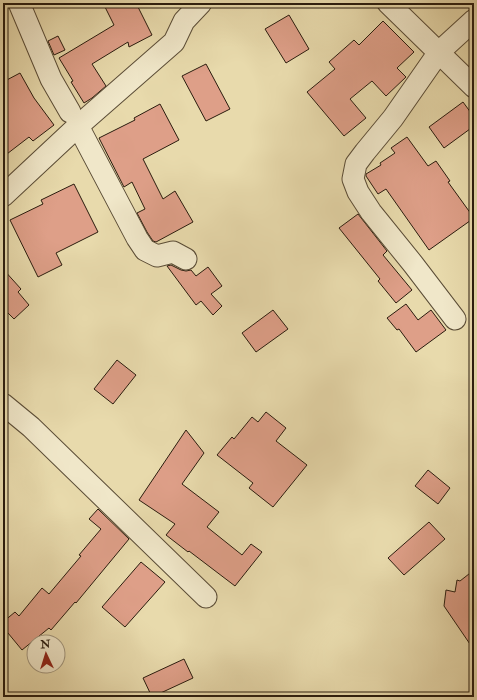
<svg xmlns="http://www.w3.org/2000/svg" width="477" height="700" viewBox="0 0 477 700" font-family="'IM FELL Double Pica',serif">
	<style>
		.building { fill: #de9f88; stroke: #2a1c0e }
		.lines { fill: none; stroke-linecap: round; stroke-linejoin: round }
		.minor-casing { stroke: #5a4c36; stroke-width: 23 }
		.minor { stroke: #f0e7c9; stroke-width: 21 }
	</style>
	<rect width="100%" height="100%" fill="#e8daac"/>
	<filter id="stains"><feTurbulence type="fractalNoise" baseFrequency=".005" numOctaves="4"/><feColorMatrix values="0 0 0 0 .2 0 0 0 0 .09 0 0 0 0 .02 0 0 0 .5 -.17"/></filter>
	<radialGradient id="worn" r=".72"><stop offset=".6" stop-color="#630" stop-opacity="0"/><stop offset="1" stop-color="#630" stop-opacity=".3"/></radialGradient>
	<g class="building">
		<path d="M103,3H136L152,35L129,47L128,42L92,64L106,86L92,98L84,103L71,82L73,81L59,58L114,25Z"/>
		<path d="M289,15L309,49L286,63L265,29Z"/>
		<path d="M383,21L414,52L397,68L406,77L386,96L372,81L350,99L366,118L344,136L307,92L335,69L329,62L354,40L359,45Z"/>
		<path d="M58,36L65,50L54,55L48,41Z"/>
		<path d="M206,64L230,109L206,121L182,76Z"/>
		<path d="M20,73L34,98L54,125L33,141L29,137L3,157V82Z"/>
		<path d="M463,102L474,117V126L444,148L429,127Z"/>
		<path d="M160,104L179,140L143,159L163,199L175,191L193,222L156,242L153,241L147,232L137,213L145,209L132,182L124,187L99,138L135,120L134,118Z"/>
		<path d="M407,137L428,166L436,161L450,181L448,182L474,218L429,250L386,189L378,194L366,176V174L381,165L380,163L395,153L391,148Z"/>
		<path d="M74,184L98,232L56,253L62,265L38,277L10,220L43,204L41,200Z"/>
		<path d="M358,214L387,251L383,255L412,290L396,303L378,281L380,279L339,228Z"/>
		<path d="M171,265L181,270L186,271L191,270L196,276L208,267L222,286L211,294L222,306L213,315L201,301L196,305L167,266Z"/>
		<path d="M3,269L21,289L18,292L29,305L14,319L3,308Z"/>
		<path d="M406,304L418,320L431,310L446,330L416,352L399,329L397,330L387,318Z"/>
		<path d="M273,310L288,329L256,352L242,333Z"/>
		<path d="M117,360L136,375L113,404L94,389Z"/>
		<path d="M266,412L286,428L276,441L307,465L273,507L249,488L253,483L217,455L232,437L234,439L252,417L258,422Z"/>
		<path d="M186,430L204,453L182,484L219,512L207,527L242,555L251,544L262,552L235,586L189,551L188,552L166,535L175,524L139,500Z"/>
		<path d="M428,470L450,488L438,504L415,486Z"/>
		<path d="M98,509L129,539L76,603L75,602L51,630L49,628L22,650L3,627V622L15,612L19,616L42,588L49,594L81,556L79,555L101,529L89,519Z"/>
		<path d="M429,522L445,539L404,575L388,558Z"/>
		<path d="M141,562L165,582L125,627L102,607Z"/>
		<path d="M474,570V589L470,611L474,617V650L444,606L446,590L455,592L457,580L460,581Z"/>
		<path d="M184,659L193,678L152,697L143,678Z"/>
	</g>
	<g class="lines">
		<g class="minor-casing">
			<g id="minor">
				<path d="M19,3L51,79L70,112"/>
				<path d="M388,3L474,87"/>
				<path d="M78,126L137,238L145,250L157,256L173,252L186,259"/>
				<path d="M3,196L78,126L174,42L184,21L201,3"/>
				<path d="M455,319L413,264L371,212L358,192L353,179L356,164L365,152L393,118L439,52L474,20"/>
				<path d="M3,404L31,427L206,597"/>
			</g>
		</g>
		<use href="#minor" class="minor"/>
	</g>
	<rect width="477" height="700" fill="none" stroke="#e8daac" stroke-width="16"/>
	<rect x="4" y="4" width="469" height="692" fill="none" stroke="#2a1c0e" stroke-width="2"/>
	<rect x="8" y="8" width="461" height="684" fill="none" stroke="#2a1c0e"/>
	<g transform="translate(46 654) rotate(356)"><circle r="19" fill="#f0e7c9" stroke="#a1967e"/>
	<path d="M0-3L7 15L0 10L-7 15Z" fill="#8f2418"/>
	<text y="-6" font-size="11" font-weight="bold" text-anchor="middle" fill="#2a1c0e">N</text>
	</g>
	<rect width="100%" height="100%" filter="url(#stains)"/>
	<rect width="100%" height="100%" fill="url(#worn)"/>
</svg>
